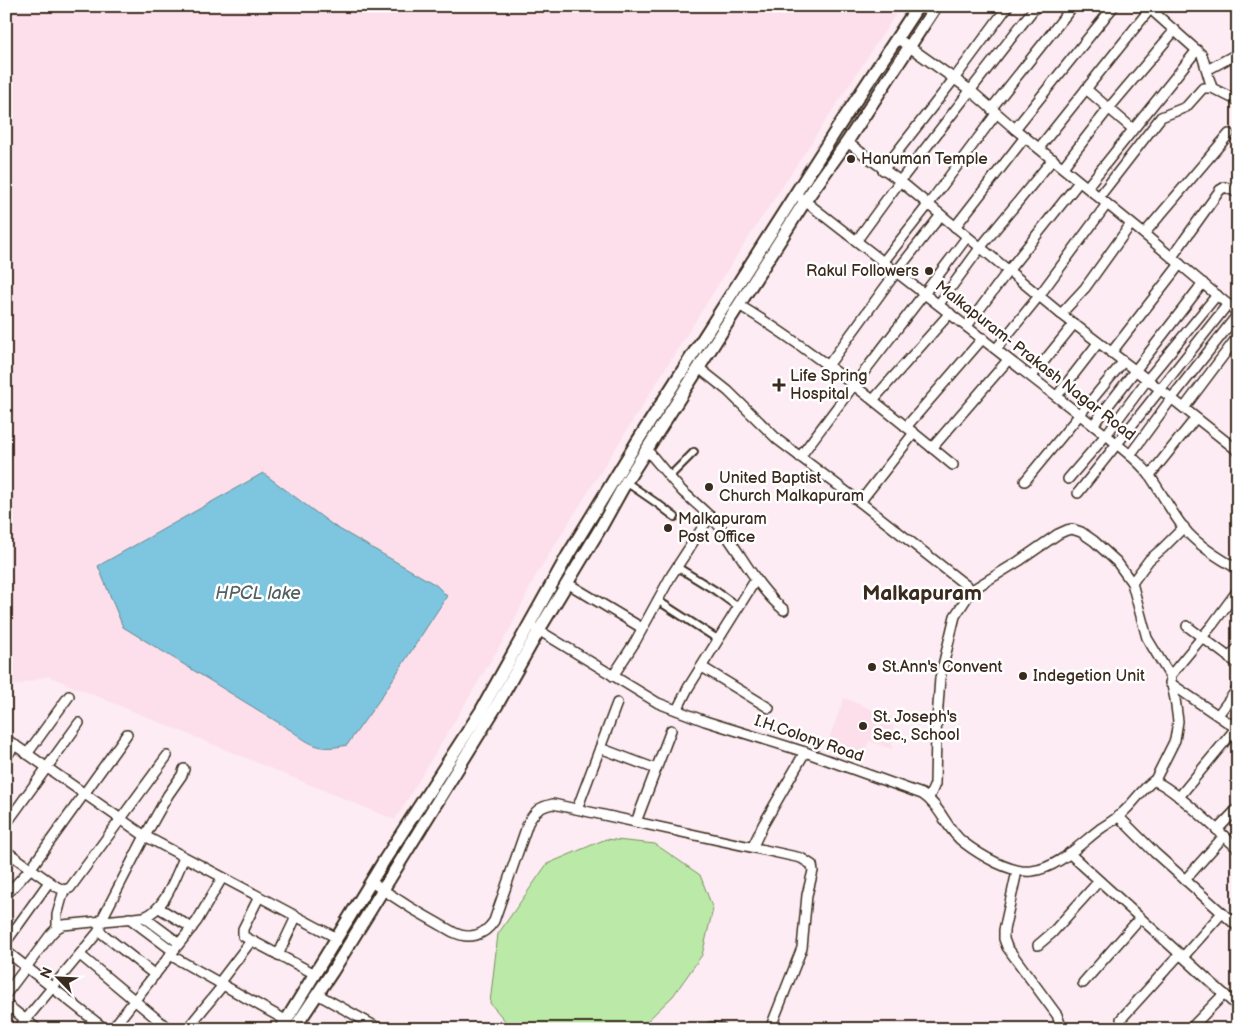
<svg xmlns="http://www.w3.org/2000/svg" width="1244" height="1035" viewBox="0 0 1244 1035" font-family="'Balsamiq Sans',sans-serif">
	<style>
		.built { fill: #fcdfea }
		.green { fill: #bbeaa8; stroke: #7b8a63 }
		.water { fill: #7ec5df; stroke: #638792 }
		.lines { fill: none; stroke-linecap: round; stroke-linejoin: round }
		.pedestrian-casing { stroke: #3b2a1e; stroke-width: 10 }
		.minor-casing { stroke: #3b2a1e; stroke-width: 12 }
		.secondary-casing { stroke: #3b2a1e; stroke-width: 15 }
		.pedestrian { stroke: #fff; stroke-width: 6 }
		.minor { stroke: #fff; stroke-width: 9 }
		.secondary { stroke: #fff; stroke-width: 11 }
		.poi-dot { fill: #3b2a1e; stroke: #fff; stroke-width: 2 }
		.labels { text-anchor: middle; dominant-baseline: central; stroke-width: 5; stroke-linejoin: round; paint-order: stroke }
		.poi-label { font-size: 16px; fill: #3b2a1e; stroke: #fff; text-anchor: start }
		.street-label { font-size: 16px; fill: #3b2a1e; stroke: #fff }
		.water-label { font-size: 18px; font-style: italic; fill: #526062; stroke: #fff }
		.district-label { font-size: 21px; font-weight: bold; fill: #3b2a1e; stroke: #fff }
	</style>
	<rect width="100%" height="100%" fill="#fdecf3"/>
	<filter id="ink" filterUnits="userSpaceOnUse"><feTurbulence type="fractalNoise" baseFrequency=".02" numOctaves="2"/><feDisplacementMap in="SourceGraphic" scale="10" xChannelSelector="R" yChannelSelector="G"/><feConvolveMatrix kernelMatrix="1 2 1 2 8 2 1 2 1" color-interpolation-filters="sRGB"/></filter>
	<g filter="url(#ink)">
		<g class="built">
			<path d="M6,6H901L726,272L536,575L510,629L395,820L48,676L6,688Z"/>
			<path d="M844,698L893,718L892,749L869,741L862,761L825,749Z"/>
		</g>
		<path class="green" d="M606,839L655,844L700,875L713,909L702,955L673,996L639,1029H512L490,1003L498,934L547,864Z"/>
		<path class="water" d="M263,473L334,526L436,585L447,596L380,699L347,745C321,751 312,746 292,731L123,627L98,566Z"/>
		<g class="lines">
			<g class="pedestrian-casing">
				<g id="pedestrian">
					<path d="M669,477L694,452"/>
					<path d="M626,482L658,504L675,517"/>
					<path d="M677,567L716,591L738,607"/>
					<path d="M657,600L719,640"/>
				</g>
			</g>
			<g class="minor-casing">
				<g id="minor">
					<path d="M1147,6L1202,55L1212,88"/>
					<path d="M897,38L970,90L1015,129L1144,234L1238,313"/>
					<path d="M1207,70L1235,55"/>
					<path d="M1086,89L1133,129"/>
					<path d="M991,109L1073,6"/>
					<path d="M1015,129L1114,6"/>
					<path d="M847,142L900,181L1061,314L1161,390L1238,451"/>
					<path d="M1039,148L1150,9"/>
					<path d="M1063,167L1109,108L1175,30"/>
					<path d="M883,170L954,79L1008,6"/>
					<path d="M1087,187L1197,50"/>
					<path d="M1099,197L1161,117L1186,107L1203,88H1212L1238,101"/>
					<path d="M801,198L1111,439C1124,451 1140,461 1150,476C1163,495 1173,516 1188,533C1202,548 1220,559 1238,569"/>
					<path d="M955,227L1025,137"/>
					<path d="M1144,234L1229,134"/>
					<path d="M857,240L900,181L1036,6"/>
					<path d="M1172,257L1220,190L1225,187L1238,193"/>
					<path d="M884,261L928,205L996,114"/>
					<path d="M939,304L980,248L1053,159"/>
					<path d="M739,305C814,351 885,409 953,465"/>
					<path d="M1061,314L1085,288L1131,224"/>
					<path d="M967,326L1008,271L1079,182"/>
					<path d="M996,349L1039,296L1107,204"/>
					<path d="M1111,353L1180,264"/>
					<path d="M827,367L897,271L941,215"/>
					<path d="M699,368L728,391L778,440L860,502L972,590"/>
					<path d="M1032,376L1074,324"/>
					<path d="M1057,396L1098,343"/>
					<path d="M873,400L950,313"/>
					<path d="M1184,408L1238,336"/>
					<path d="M1093,425L1203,283"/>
					<path d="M906,427L983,338"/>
					<path d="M932,448L1008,360"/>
					<path d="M647,450C659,464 670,478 682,491C695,503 709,514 721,528C742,555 757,588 784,610"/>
					<path d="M1130,455L1171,399L1238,314"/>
					<path d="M800,457C854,383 912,311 967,237"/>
					<path d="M1150,475L1195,419"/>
					<path d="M1068,479L1106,435L1147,380L1217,295"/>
					<path d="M1025,481L1123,362"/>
					<path d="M1078,493L1228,304"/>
					<path d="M860,502L914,433"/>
					<path d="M567,583L642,628"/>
					<path d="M1187,626L1238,664"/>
					<path d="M535,628L658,703L705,721L805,752L922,794C941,806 946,829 963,842C980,855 1011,874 1032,871C1058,868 1080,844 1100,829C1107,824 1115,820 1121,814C1133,804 1141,790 1153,781C1167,782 1224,836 1238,849"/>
					<path d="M1229,658L1238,647"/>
					<path d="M702,667L769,708"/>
					<path d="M613,676L635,642L671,576L710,516"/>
					<path d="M1170,676L1213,624L1238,590"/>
					<path d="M1170,683L1236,728"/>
					<path d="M677,710L688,688L756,579"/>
					<path d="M1218,715L1238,688"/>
					<path d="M6,739L145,836L337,938"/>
					<path d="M600,748L656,769"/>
					<path d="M27,754L69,696"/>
					<path d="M6,757L15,745"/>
					<path d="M1155,780L1175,740L1178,721L1175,699L1170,676L1147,638L1132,583L1149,560L1163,548L1184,527"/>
					<path d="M1179,797L1236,728L1238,729"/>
					<path d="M929,798L935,784L936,734L940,678L955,616L972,590L1019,561L1058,534L1067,530L1072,529L1081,532L1094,541L1117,562L1132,583"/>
					<path d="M577,809L617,703"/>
					<path d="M1118,816L1155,853L1238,927"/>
					<path d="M636,822L671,730"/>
					<path d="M6,824L79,723"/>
					<path d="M1217,830L1238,808"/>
					<path d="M753,846L763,825L805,752"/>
					<path d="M6,851L57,887L64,890L70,888L167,756"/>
					<path d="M1069,853L1238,1007"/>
					<path d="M1017,871L1004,930V939L1007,947L1057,1015L1062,1029"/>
					<path d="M1185,880L1224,836"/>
					<path d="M371,882L411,908L453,932C469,940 484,936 494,921L528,823C535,811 539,807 553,804L801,858L812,865L813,871L807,895L802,948L770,1029"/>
					<path d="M6,895L31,868L127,734"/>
					<path d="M259,897L243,929V936L315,974"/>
					<path d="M159,908L192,928"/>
					<path d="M144,917L179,943"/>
					<path d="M129,918L173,951"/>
					<path d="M57,928V915L64,890"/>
					<path d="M99,931L155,975"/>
					<path d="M6,942L49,882"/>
					<path d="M1038,945L1052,933L1099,881"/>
					<path d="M6,951L105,1029"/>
					<path d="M80,955L169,1029"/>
					<path d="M170,955L287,1021"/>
					<path d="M278,955L296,917"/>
					<path d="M1183,957L1222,913"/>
					<path d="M219,983L251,941"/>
					<path d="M1083,983L1140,918"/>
					<path d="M6,994L51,934L57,928L63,925L144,917C165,910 175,877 184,858"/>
					<path d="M317,994L380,1029"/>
					<path d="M6,1004L37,1029"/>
					<path d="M1121,1019L1180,954"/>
					<path d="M18,1029L99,931L101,921L145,836L168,795L182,775L184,769"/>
					<path d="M112,1029L197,921L222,878"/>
					<path d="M187,1029L223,985"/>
					<path d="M709,1029L711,1027L722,1029"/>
					<path d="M1190,1029L1224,994"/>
				</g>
			</g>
			<g class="secondary-casing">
				<g id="secondary">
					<path d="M281,1029L385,859L481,711L568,555L637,442L835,132L918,6"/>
					<path d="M294,1029L332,972L497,705L539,630L601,527L626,482L805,201L847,142L936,6"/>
				</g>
			</g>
			<use href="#pedestrian" class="pedestrian"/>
			<use href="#minor" class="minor"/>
			<use href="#secondary" class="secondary"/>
		</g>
	</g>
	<g class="poi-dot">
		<circle cx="851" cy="159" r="5"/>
		<circle cx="929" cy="271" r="5"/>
		<path d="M776.5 377.5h5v5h5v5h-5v5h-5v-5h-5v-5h5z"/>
		<circle cx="709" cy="487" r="5"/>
		<circle cx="668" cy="528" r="5"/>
		<circle cx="872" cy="667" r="5"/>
		<circle cx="1023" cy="676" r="5"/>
		<circle cx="863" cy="726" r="5"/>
	</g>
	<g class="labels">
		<g class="poi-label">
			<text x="861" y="159">Hanuman Temple</text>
			<text x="919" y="271" text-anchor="end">Rakul Followers</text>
			<text x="790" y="376">Life Spring<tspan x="790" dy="18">Hospital</tspan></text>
			<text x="719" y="478">United Baptist<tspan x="719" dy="18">Church Malkapuram</tspan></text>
			<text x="678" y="519">Malkapuram<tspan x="678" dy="18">Post Office</tspan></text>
			<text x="882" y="667">St.Ann's Convent</text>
			<text x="1033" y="676">Indegetion Unit</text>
			<text x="873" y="717">St. Joseph's<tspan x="873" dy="18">Sec., School</tspan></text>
		</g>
		<g class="street-label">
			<text transform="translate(1035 361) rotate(38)">Malkapuram- Prakash Nagar Road</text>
			<text transform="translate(809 739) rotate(19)">I.H.Colony Road</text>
		</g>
		<g class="water-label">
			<text x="258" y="593">HPCL lake</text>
		</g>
		<g class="district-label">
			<text x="922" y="593">Malkapuram</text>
		</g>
	</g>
	<rect width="1244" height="1035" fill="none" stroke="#fff" stroke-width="25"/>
	<rect x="12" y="12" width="1219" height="1010" fill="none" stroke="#3b2a1e" stroke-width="2" filter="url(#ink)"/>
	<g transform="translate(58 978) rotate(294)" stroke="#ffffff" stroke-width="4" paint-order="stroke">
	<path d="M0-4L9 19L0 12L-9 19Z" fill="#3b2a1e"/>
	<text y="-8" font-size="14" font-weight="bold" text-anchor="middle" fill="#3b2a1e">N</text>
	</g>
</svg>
